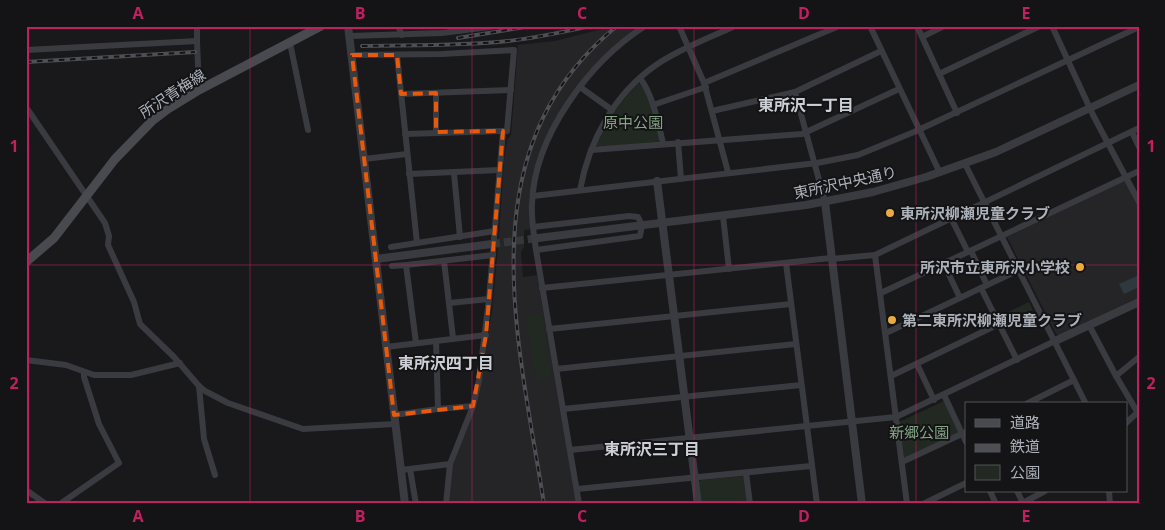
<svg xmlns="http://www.w3.org/2000/svg" width="1165" height="530" viewBox="0 0 1165 530" font-family="'Open Sans','Noto Sans JP',sans-serif">
	<style>
		.built { fill: #252528 }
		.green { fill: #212922 }
		.water { fill: #2f383e }
		.lines { fill: none; stroke-linecap: round; stroke-linejoin: round }
		.tertiary-tunnel { stroke: #36373b; stroke-width: 8; stroke-dasharray: 8 4; stroke-linecap: butt }
		.minor { stroke: #3a3b40; stroke-width: 6 }
		.tertiary { stroke: #3a3b40; stroke-width: 8 }
		.secondary { stroke: #484a50; stroke-width: 9 }
		.rail-casing { stroke: #4d4f55; stroke-width: 4 }
		.rail { stroke: #141416; stroke-width: 2; stroke-dasharray: 5.5; stroke-linecap: butt }
		.marked { fill: none; stroke: #e8590c; stroke-width: 4; stroke-dasharray: 10 6; stroke-linejoin: round }
		.grid { fill: none; stroke: #c12060; stroke-width: 1; stroke-opacity: 0.55 }
		.poi-dot { fill: #eaab41; stroke: #141416; stroke-width: 2 }
		.labels { text-anchor: middle; dominant-baseline: central; stroke-width: 4; stroke-linejoin: round; paint-order: stroke }
		.street-label { font-size: 15px; fill: #acb1ba; stroke: #141416 }
		.park-label { font-size: 15px; fill: #84a484; stroke: #141416 }
		.poi-label { font-size: 15px; font-weight: bold; fill: #acb1ba; stroke: #141416; text-anchor: start }
		.neighbourhood-label { font-size: 16px; font-weight: bold; fill: #cdcfd6; stroke: #141416 }
		.neatline { fill: none; stroke: #c12060; stroke-width: 2 }
		.grid-label { font-size: 16px; text-anchor: middle; font-weight: bold; fill: #c12060 }
	</style>
	<rect width="100%" height="100%" fill="#19191b"/>
	<g class="built">
		<path d="M614,26H640L615,46L589,71L581,81L548,134L539,155L534,171L529,201L531,229L524,230V248L522,249L521,254L523,277L537,275L577,504H448L452,465L464,435L486,346L492,311L498,247L504,160L507,140L511,135L518,45L555,41Z"/>
		<path d="M1124,181L1126,182L1139,207V297L1059,335L1056,334L1007,237Z"/>
	</g>
	<g class="green">
		<path d="M638,84H642L651,106L660,140L658,142L598,147L596,144C607,121 620,102 638,84Z"/>
		<path d="M1029,302L1033,310L1002,324L998,317Z"/>
		<path d="M542,313L552,377L536,380L526,316Z"/>
		<path d="M944,401L959,433L906,458L904,457L899,422Z"/>
		<path d="M744,476L749,504H702L699,482L701,480Z"/>
	</g>
	<path class="water" d="M1139,275V287L1124,294L1119,284Z"/>
	<g class="lines">
		<path class="tertiary-tunnel" d="M492,244L538,238"/>
		<g class="minor">
			<path d="M197,26V41"/>
			<path d="M398,26L402,35"/>
			<path d="M679,26L704,83L728,172"/>
			<path d="M870,26L940,173"/>
			<path d="M917,26L957,113"/>
			<path d="M1052,26L1093,115L1139,202"/>
			<path d="M350,36L442,33L497,26"/>
			<path d="M922,37L944,26"/>
			<path d="M290,43L308,130"/>
			<path d="M26,50L197,41L199,90"/>
			<path d="M352,55L442,54L514,50L507,131H503L489,299L479,380L473,406L450,464L446,504"/>
			<path d="M397,55L417,243"/>
			<path d="M939,74L1040,26"/>
			<path d="M640,78C653,95 658,123 663,143"/>
			<path d="M704,83L839,26"/>
			<path d="M580,87L612,110"/>
			<path d="M795,92L825,202"/>
			<path d="M436,93V132"/>
			<path d="M401,94L511,90"/>
			<path d="M653,105L706,87"/>
			<path d="M26,107L105,223L109,236L108,245L134,302L140,324L174,357L199,386L205,391L228,403L303,429L395,424"/>
			<path d="M712,111L795,92L881,51"/>
			<path d="M1132,132L1139,147"/>
			<path d="M405,134L503,131"/>
			<path d="M678,142L681,179"/>
			<path d="M591,150L802,134L899,89"/>
			<path d="M364,159L407,154"/>
			<path d="M965,164L1086,404"/>
			<path d="M454,173L460,237"/>
			<path d="M409,174L499,170"/>
			<path d="M580,190C589,141 614,94 656,65C679,49 709,38 735,26"/>
			<path d="M533,196L817,163L858,155L914,132L1139,27"/>
			<path d="M723,216L729,269"/>
			<path d="M951,218L968,252"/>
			<path d="M533,227L629,216L638,217L642,225L640,236L536,250"/>
			<path d="M391,247L495,231"/>
			<path d="M971,251L987,285"/>
			<path d="M875,255L907,504"/>
			<path d="M831,259L875,255L1139,128"/>
			<path d="M444,261L453,338"/>
			<path d="M786,263L817,504"/>
			<path d="M944,264L960,298"/>
			<path d="M392,266L406,265"/>
			<path d="M542,288L831,258"/>
			<path d="M981,288L1017,360"/>
			<path d="M881,293L1139,171"/>
			<path d="M449,303L489,299"/>
			<path d="M1089,325L1116,376L1139,415"/>
			<path d="M549,329L791,304"/>
			<path d="M886,333L1019,270"/>
			<path d="M436,341L438,409"/>
			<path d="M416,343L406,265L493,255"/>
			<path d="M386,347L486,335"/>
			<path d="M26,360L66,365L94,375H131L180,363"/>
			<path d="M917,364L934,400"/>
			<path d="M556,369L796,344"/>
			<path d="M891,376L999,324"/>
			<path d="M1116,376L1139,357"/>
			<path d="M199,386L204,439L215,475"/>
			<path d="M944,395L966,442"/>
			<path d="M1026,404L1074,380"/>
			<path d="M563,409L801,385"/>
			<path d="M394,415L438,409L473,406"/>
			<path d="M1126,423L1139,411"/>
			<path d="M570,450L896,417L1055,341"/>
			<path d="M902,462L966,432"/>
			<path d="M410,469L416,504"/>
			<path d="M401,470L450,464"/>
			<path d="M746,473L750,504"/>
			<path d="M577,489L811,466"/>
			<path d="M26,490L46,504"/>
			<path d="M990,491L996,504"/>
			<path d="M1017,491L1023,503"/>
			<path d="M1109,491L1110,504"/>
			<path d="M60,504L119,463L99,424L84,377V372"/>
			<path d="M579,504L536,250C534,235 531,219 532,204C534,136 589,62 645,26"/>
			<path d="M923,504L966,483"/>
			<path d="M1021,504L1045,491"/>
		</g>
		<g class="tertiary">
			<path d="M348,26L405,504"/>
			<path d="M657,181L698,504"/>
			<path d="M825,202L862,504"/>
			<path d="M538,238L806,205L873,192L926,177L996,152L1139,85"/>
			<path d="M376,259L492,244"/>
			<path d="M1055,341L1139,302"/>
		</g>
		<path class="secondary" d="M26,262L54,238L115,159L152,121L168,109L199,90L321,26"/>
		<g class="rail-casing">
			<g id="rail">
				<path d="M458,38L531,26"/>
				<path d="M362,46C411,45 460,46 508,41C536,38 563,32 591,26"/>
				<path d="M26,62L195,52"/>
				<path d="M544,504C518,338 465,149 617,26"/>
			</g>
		</g>
		<use href="#rail" class="rail"/>
	</g>
	<path class="marked" d="M352,55H397L401,94L436,93V132L503,131L486,335L473,406L394,415Z"/>
	<path class="grid" d="M250,26V504M472,26V504M694,26V504M916,26V504M26,265H1139"/>
	<g class="poi-dot">
		<circle cx="890" cy="213" r="5"/>
		<circle cx="1080" cy="267" r="5"/>
		<circle cx="892" cy="320" r="5"/>
	</g>
	<g class="labels">
		<g class="street-label">
			<text transform="translate(172 93) rotate(-33)">所沢青梅線</text>
			<text transform="translate(845 182) rotate(-12)">東所沢中央通り</text>
		</g>
		<g class="park-label">
			<text x="633" y="122">原中公園</text>
			<text x="919" y="432">新郷公園</text>
		</g>
		<g class="poi-label">
			<text x="900" y="213">東所沢柳瀬児童クラブ</text>
			<text x="1070" y="267" text-anchor="end">所沢市立東所沢小学校</text>
			<text x="902" y="320">第二東所沢柳瀬児童クラブ</text>
		</g>
		<g class="neighbourhood-label">
			<text x="806" y="105">東所沢一丁目</text>
			<text x="446" y="363">東所沢四丁目</text>
			<text x="652" y="449">東所沢三丁目</text>
		</g>
	</g>
	<rect width="1165" height="530" fill="none" stroke="#141416" stroke-width="55"/>
	<rect x="965" y="402" width="162" height="90" fill="#141416" stroke="#515358"/>
	<rect x="975" y="419" width="25" height="8" fill="#484a50" stroke="#515358"/>
	<text x="1010" y="428" font-size="15" fill="#acb1ba">道路</text>
	<rect x="975" y="444" width="25" height="8" fill="#4d4f55" stroke="#515358"/>
	<text x="1010" y="452" font-size="15" fill="#acb1ba">鉄道</text>
	<rect x="975" y="465" width="25" height="15" fill="#212922" stroke="#515358"/>
	<text x="1010" y="478" font-size="15" fill="#acb1ba">公園</text>
	<rect x="28" y="28" width="1110" height="474" class="neatline"/>
	<g class="grid-label">
		<text x="138" y="19">A</text>
		<text x="360" y="19">B</text>
		<text x="582" y="19">C</text>
		<text x="804" y="19">D</text>
		<text x="1026" y="19">E</text>
		<text x="14" y="152">1</text>
		<text x="1151" y="152">1</text>
		<text x="14" y="389">2</text>
		<text x="1151" y="389">2</text>
		<text x="138" y="522">A</text>
		<text x="360" y="522">B</text>
		<text x="582" y="522">C</text>
		<text x="804" y="522">D</text>
		<text x="1026" y="522">E</text>
	</g>
</svg>
